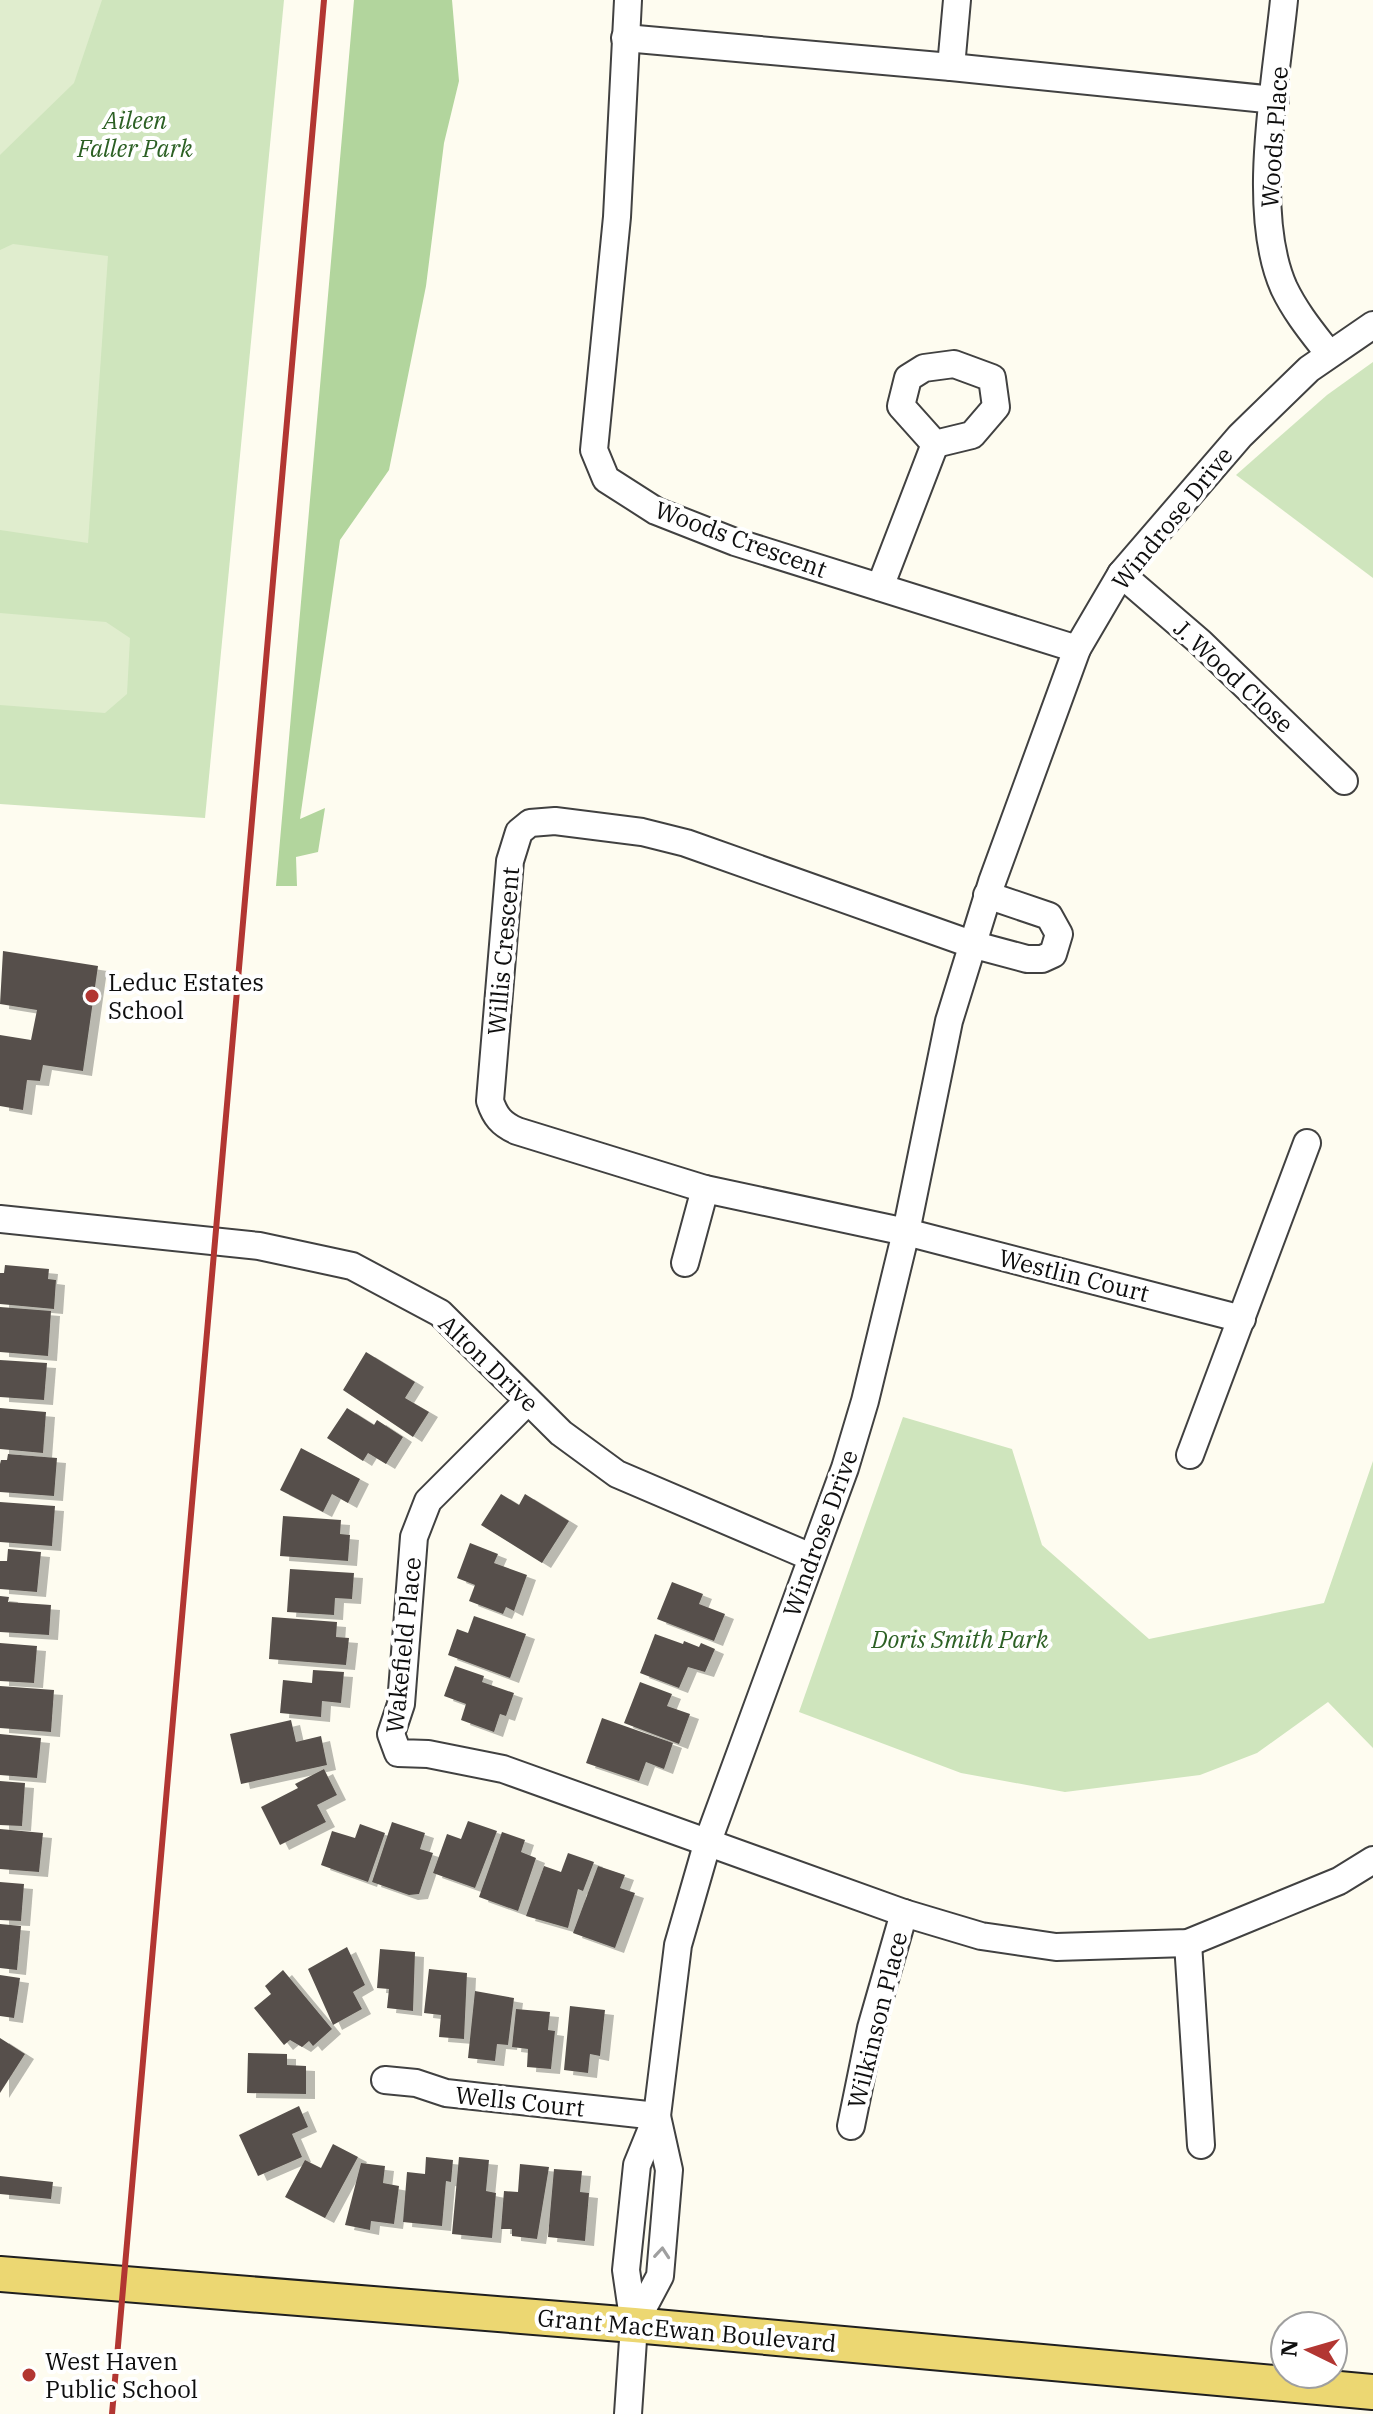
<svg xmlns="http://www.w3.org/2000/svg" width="1373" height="2414" viewBox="0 0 1373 2414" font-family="'IBM Plex Serif',serif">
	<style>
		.green { fill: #cfe5bd }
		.forest { fill: #b2d59d }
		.pitch { fill: #e0edce }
		.building { fill: #56504b; filter: url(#shadow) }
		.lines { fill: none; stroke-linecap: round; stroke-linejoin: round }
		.minor-casing { stroke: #414141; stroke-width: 30 }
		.major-casing { stroke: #1f1f1f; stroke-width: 38 }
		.minor { stroke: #fff; stroke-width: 26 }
		.major { stroke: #ecd772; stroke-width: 34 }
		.rail { stroke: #b23632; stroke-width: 6 }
		.oneway { stroke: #9f9f9f }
		.poi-dot { fill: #b23632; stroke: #fff; stroke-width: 3 }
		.labels { text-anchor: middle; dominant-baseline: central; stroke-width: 8; stroke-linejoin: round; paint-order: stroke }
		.park-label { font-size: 24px; font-style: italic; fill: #2c6024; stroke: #fff }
		.street-label { font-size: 24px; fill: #0e0e0e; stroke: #fff }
		.poi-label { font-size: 24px; fill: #0e0e0e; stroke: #fff; text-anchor: start }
	</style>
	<defs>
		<filter id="shadow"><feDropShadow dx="9" dy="5" stdDeviation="0" flood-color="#0004"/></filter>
	</defs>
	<rect width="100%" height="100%" fill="#fefcf0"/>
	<g class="green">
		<path d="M0,0H284L205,818L0,804Z"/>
		<path d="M1373,362V578L1236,475L1327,395Z"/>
		<path d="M903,1417L1012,1449L1042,1545L1149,1639L1324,1603L1373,1461V1748L1328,1702L1257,1753L1200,1775L1065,1792L961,1773L799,1712Z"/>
	</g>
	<path class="forest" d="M354,0H452L459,81L444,143L426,286L389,470L340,540L300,819L325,808L318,852L296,857L297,886H276Z"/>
	<g class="pitch">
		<path d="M0,0H102L74,83L0,155Z"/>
		<path d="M13,244L108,256L88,543L0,530V250Z"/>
		<path d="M0,613L106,622L130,638L127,694L105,713L0,705Z"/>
	</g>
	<g class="building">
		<path d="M3,951L98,966L83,1071L43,1065L40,1081L27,1080L23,1110L0,1106V1035L31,1040L37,1010L0,1004Z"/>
		<path d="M5,1265L49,1269L48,1279L56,1280L54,1309L0,1304V1273H4Z"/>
		<path d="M0,1307L51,1311L48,1356L0,1352Z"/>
		<path d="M366,1352L415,1382L405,1398L429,1412L413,1437L343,1390Z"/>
		<path d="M0,1360L47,1363L44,1400L0,1397Z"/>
		<path d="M0,1408L46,1412L43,1453L0,1449Z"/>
		<path d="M347,1408L374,1425L377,1420L403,1437L386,1464L368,1453L363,1461L327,1438Z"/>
		<path d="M301,1448L360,1479L348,1503L332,1494L323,1512L280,1490Z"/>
		<path d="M8,1454L57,1458L54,1496L0,1492V1464L1,1460H7Z"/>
		<path d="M501,1494L519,1505L525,1494L569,1521L542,1563L481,1525Z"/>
		<path d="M0,1502L55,1506L52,1546L0,1542Z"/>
		<path d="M283,1516L341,1520L340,1534L350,1535L348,1561L280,1556Z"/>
		<path d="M470,1543L498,1554L494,1563L527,1575L514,1611L506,1607L503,1614L469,1601L475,1585L457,1578Z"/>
		<path d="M8,1549L41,1552L37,1592L0,1589V1561H7Z"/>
		<path d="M290,1569L354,1573L352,1599L335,1598L334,1615L287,1612Z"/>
		<path d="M672,1582L703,1594L699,1604L725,1614L714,1641L657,1619Z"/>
		<path d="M0,1596L9,1597L8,1602L51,1605L49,1635L0,1632Z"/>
		<path d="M474,1616L526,1634L510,1678L448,1655L457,1629L468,1633Z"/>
		<path d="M272,1617L337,1622L336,1637L349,1638L346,1665L269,1659Z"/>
		<path d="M655,1634L683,1644L684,1641L699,1647L701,1643L715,1649L705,1672L688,1667L679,1688L640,1673Z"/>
		<path d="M0,1643L37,1646L34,1683L0,1681Z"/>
		<path d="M455,1666L484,1676L482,1682L514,1693L506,1716L500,1714L494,1732L461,1720L466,1704L444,1696Z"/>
		<path d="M313,1670L344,1672L341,1703L322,1701L321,1717L280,1713L283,1680L312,1683Z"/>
		<path d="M640,1682L672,1694L667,1706L690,1714L679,1744L624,1723Z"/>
		<path d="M0,1686L54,1690L51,1732L0,1728Z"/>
		<path d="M602,1718L673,1743L664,1769L646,1762L639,1781L586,1763Z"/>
		<path d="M291,1720L296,1742L321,1736L327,1765L241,1784L230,1734Z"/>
		<path d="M0,1734L41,1738L37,1778L0,1775Z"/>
		<path d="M324,1769L337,1795L317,1805L326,1822L280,1845L261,1807L298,1788L295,1784Z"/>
		<path d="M0,1781L25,1783L22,1826L0,1825Z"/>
		<path d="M468,1821L497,1831L475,1888L433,1873L447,1834L461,1839Z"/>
		<path d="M392,1822L425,1833L420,1849L433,1853L419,1894L409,1895L372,1882Z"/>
		<path d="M360,1824L385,1833L368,1882L321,1865L332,1831L355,1838Z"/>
		<path d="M0,1829L43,1833L39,1872L0,1869Z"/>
		<path d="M502,1832L525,1840L521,1852L536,1858L518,1911L479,1897Z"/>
		<path d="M568,1853L594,1862L583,1891L578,1889L568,1928L526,1916L544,1866L561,1872Z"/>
		<path d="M598,1866L625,1875L620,1888L635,1893L615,1948L573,1933Z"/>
		<path d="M0,1882L24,1884L21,1921L0,1920Z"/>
		<path d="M0,1924L21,1926L17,1970L0,1968Z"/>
		<path d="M347,1947L365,1985L353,1992L362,2009L333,2025L308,1969Z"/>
		<path d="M380,1949L415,1952L413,2011L387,2008L389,1989L377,1988Z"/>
		<path d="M429,1969L467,1973L464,2039L439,2037L441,2015L424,2013Z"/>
		<path d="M283,1970L332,2029L313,2046L309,2041L302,2047L290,2040L284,2045L254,2008L271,1994L265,1986Z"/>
		<path d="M0,1975L20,1978L14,2018L0,2016Z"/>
		<path d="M475,1991L514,1998L508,2045L497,2044L495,2061L468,2058Z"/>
		<path d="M570,2006L605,2010L600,2056L590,2054L588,2073L564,2070Z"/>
		<path d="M516,2009L550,2012L548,2030L555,2031L551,2069L527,2067L528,2049L512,2047Z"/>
		<path d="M0,2038L25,2054L0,2093Z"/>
		<path d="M248,2053L287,2054V2065L306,2066V2094L247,2093Z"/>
		<path d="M299,2106L308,2127L292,2134L302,2157L258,2176L239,2135Z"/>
		<path d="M333,2144L358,2157L325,2218L285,2197L305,2160L321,2168Z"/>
		<path d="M426,2157L453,2160L451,2182L446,2181L442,2226L403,2222L407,2172L425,2174Z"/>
		<path d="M459,2157L489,2160L486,2191L496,2193L492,2238L452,2234Z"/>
		<path d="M361,2163L385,2166L383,2183L399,2186L394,2224L371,2221L370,2230L345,2225Z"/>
		<path d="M520,2164L549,2167L537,2239L512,2236V2229H501L504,2191L518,2192Z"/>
		<path d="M554,2169L582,2171L580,2192L589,2193L585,2241L548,2237Z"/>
		<path d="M0,2176L53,2182L51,2199L0,2194Z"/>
	</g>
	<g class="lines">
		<g class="minor-casing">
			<g id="minor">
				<path d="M628,0L617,217L594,450L606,479L656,511L735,542L1077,649"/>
				<path d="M1284,0C1276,82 1250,212 1284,288C1296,313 1312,332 1329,354"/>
				<path d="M625,38L951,67L1275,100"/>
				<path d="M951,67L957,0"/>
				<path d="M954,364L992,378L996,407L972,435L935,444L901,406L908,378L924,368Z"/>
				<path d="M1121,574L1200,642L1344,781"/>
				<path d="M880,587L935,444"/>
				<path d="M987,895L1049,916L1059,934L1053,954L1042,959H1027L971,944L686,843L642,832L555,821L530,823L519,832L510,861L490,1101C495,1116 501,1124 517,1131L705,1189L906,1232L1242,1319"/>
				<path d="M0,1219L259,1246L352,1266L440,1313L561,1433L617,1474L811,1557"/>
				<path d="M685,1263L705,1189"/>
				<path d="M528,1401L428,1501L414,1537L401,1704L391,1734L398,1753L428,1754L503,1769L904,1913L981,1936L1056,1947L1188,1943L1339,1881L1373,1860"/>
				<path d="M1190,1455L1307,1143"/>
				<path d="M1188,1943L1201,2145"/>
				<path d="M385,2080L416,2083L446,2093L657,2116"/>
				<path d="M851,2126L871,2028L904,1913"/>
				<path d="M634,2325L660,2276L669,2170L657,2116"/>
				<path d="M628,2414L634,2325L626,2270L637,2165L657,2116L678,1945L708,1841L845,1468L865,1401L906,1232L949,1021L992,882L1077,649L1121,574L1240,436L1309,369L1373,325"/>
			</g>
		</g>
		<g class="major-casing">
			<path id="major" d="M0,2274L634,2325L1373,2392"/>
		</g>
		<use href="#minor" class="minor"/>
		<use href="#major" class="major"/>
		<path class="rail" d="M112,2414L324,0"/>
	</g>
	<defs><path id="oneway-chevron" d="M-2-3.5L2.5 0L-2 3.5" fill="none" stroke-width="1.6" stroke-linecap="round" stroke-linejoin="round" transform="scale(2)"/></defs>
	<use class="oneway" href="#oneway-chevron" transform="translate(662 2253) rotate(-85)"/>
	<g class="poi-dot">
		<circle cx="92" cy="996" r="8"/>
		<circle cx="29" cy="2375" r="8"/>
	</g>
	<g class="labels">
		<g class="park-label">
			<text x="135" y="120">Aileen<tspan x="135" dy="28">Faller Park</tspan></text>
			<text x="960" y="1639">Doris Smith Park</text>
		</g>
		<g class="street-label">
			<text transform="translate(1274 137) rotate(-86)">Woods Place</text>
			<text transform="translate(1172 518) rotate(-51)">Windrose Drive</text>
			<text transform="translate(741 539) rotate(20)">Woods Crescent</text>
			<text transform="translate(1234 676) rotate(43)">J. Wood Close</text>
			<text transform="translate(503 951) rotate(-85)">Willis Crescent</text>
			<text transform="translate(1074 1275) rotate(14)">Westlin Court</text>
			<text transform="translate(489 1363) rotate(44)">Alton Drive</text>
			<text transform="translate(820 1533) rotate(-70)">Windrose Drive</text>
			<text transform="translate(403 1645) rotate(-84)">Wakefield Place</text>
			<text transform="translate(877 2020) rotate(-76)">Wilkinson Place</text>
			<text transform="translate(520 2101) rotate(6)">Wells Court</text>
			<text transform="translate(687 2330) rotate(5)">Grant MacEwan Boulevard</text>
		</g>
		<g class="poi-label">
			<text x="108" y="982">Leduc Estates<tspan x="108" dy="28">School</tspan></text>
			<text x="45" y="2361">West Haven<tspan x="45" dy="28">Public School</tspan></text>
		</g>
	</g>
	<g transform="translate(1309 2350) rotate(275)"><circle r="38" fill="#ffffff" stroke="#9f9f9f" stroke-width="2"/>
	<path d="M0-6L14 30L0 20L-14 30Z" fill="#b23632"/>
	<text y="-12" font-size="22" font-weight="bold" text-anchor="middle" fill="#0e0e0e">N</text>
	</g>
</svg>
